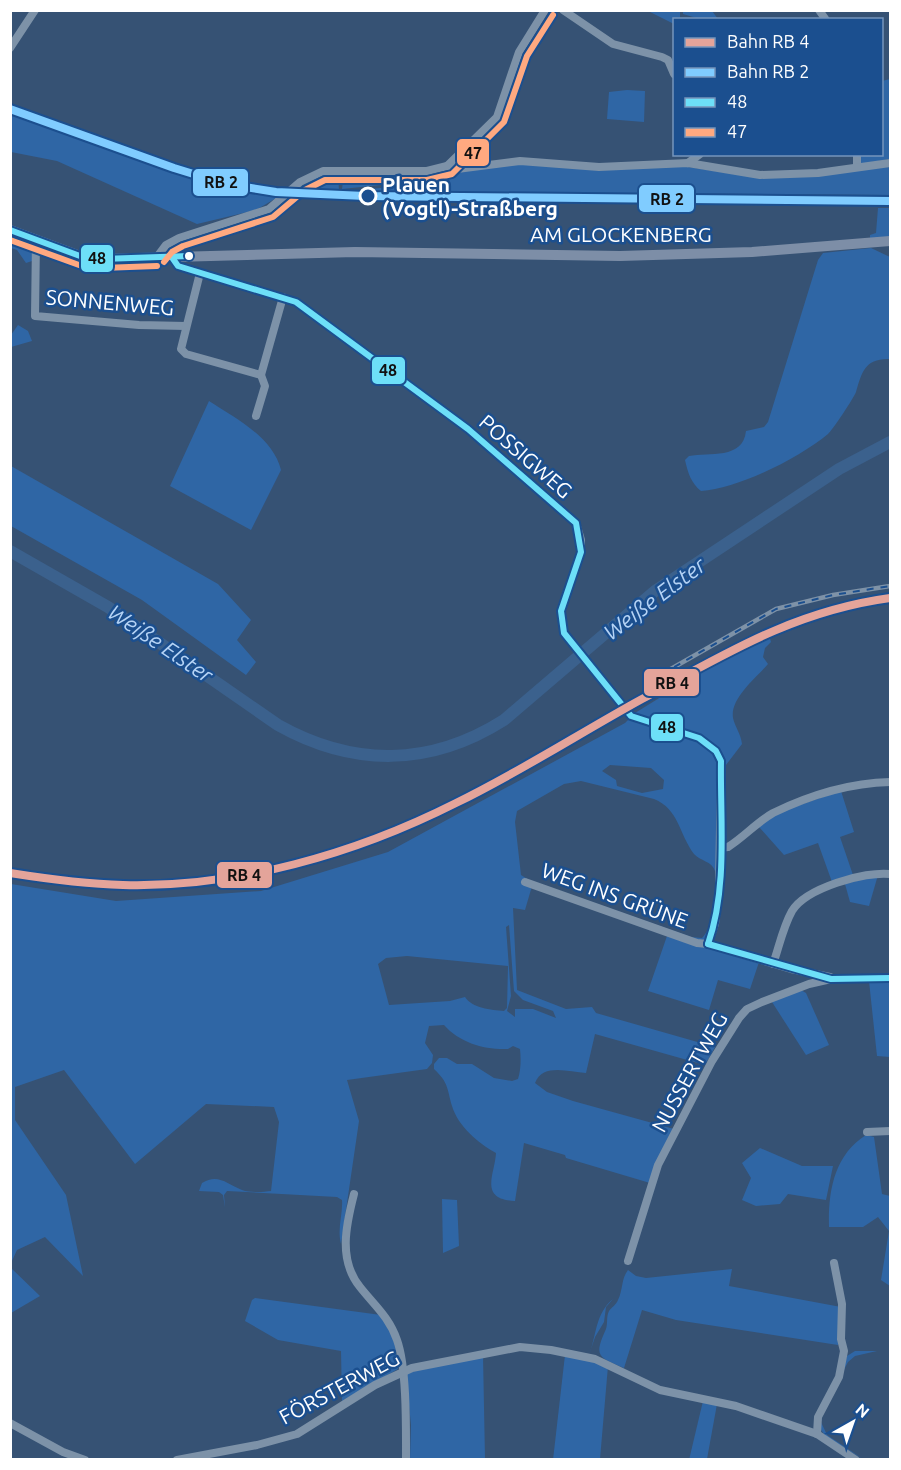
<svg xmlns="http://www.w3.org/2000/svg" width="901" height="1470" viewBox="0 0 901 1470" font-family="Ubuntu,sans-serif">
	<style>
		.green { fill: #2f66a5; fill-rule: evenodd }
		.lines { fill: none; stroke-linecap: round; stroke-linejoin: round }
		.river { stroke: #3b618d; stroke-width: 12 }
		.minor { stroke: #7d92a8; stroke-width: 8 }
		.major { stroke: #7d8ea7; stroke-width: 10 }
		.rail-casing { stroke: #7e92a7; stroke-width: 4.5 }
		.rail { stroke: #1b4f8f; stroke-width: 2; stroke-dasharray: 7; stroke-linecap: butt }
		.bus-1-casing { stroke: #1b4f8f; stroke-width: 10 }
		.bus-2-casing { stroke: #1b4f8f; stroke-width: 10 }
		.bus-1 { stroke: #6ddff8; stroke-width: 6 }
		.bus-2 { stroke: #ffa980; stroke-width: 6 }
		.rail-1-casing { stroke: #1b4f8f; stroke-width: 12 }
		.rail-2-casing { stroke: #1b4f8f; stroke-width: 12 }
		.rail-1 { stroke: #e4a49a; stroke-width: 8 }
		.rail-2 { stroke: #80ccff; stroke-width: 8 }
		.stop-dot { fill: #1b4f8f; stroke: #fff; stroke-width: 3 }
		.bus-dot { fill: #fff; stroke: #1b4f8f; stroke-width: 2 }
		.labels { text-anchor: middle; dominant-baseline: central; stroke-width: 5; stroke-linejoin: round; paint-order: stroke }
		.stop-label { font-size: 21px; font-weight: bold; fill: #fff; stroke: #1b4f8f; text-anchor: start }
		.street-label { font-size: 21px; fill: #fff; stroke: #1b4f8f }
		.water-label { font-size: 22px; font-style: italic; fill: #b5d3f5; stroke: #1b4f8f }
		.line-badge { stroke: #1b4f8f; stroke-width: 2 }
		.pale-badge-label { font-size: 16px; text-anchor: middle; font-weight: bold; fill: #111 }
	</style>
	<rect width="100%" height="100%" fill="#365274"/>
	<g class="green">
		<path d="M648,11H680V18L674,20V24Z"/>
		<path d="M683,11H712L718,19H700L683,14Z"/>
		<path d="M890,79V159L860,164V155L882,154V81Z"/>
		<path d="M627,90L645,91L644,122L607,119L609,92Z"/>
		<path d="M10,111L173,171L278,197L256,210L197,224L57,161L11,152Z"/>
		<path d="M520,164L688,167L728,173L890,167V195L348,191L423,184L424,175Z"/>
		<path d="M338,173L339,191L300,187L325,174Z"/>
		<path d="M344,174L347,180H369L366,175H373L376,180H387L384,175L404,177L409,182L342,189Z"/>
		<path d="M878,208H890V237L870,239V235L876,233Z"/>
		<path d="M10,233L32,241V261L26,263L17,250L11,248Z"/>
		<path d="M871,248L890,257V359C865,358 862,372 856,392C855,396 832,431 828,434C799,458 738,489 701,491C691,483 688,473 685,460L689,456C709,452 743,460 746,431L764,427L768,422L818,260L823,253Z"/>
		<path d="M18,325L28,331L32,341L11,347V335Z"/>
		<path d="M209,401C235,418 273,437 281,470L251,530L170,486Z"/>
		<path d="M11,466L218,584L251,620L237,640L256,662L246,675L142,600L11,526Z"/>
		<path d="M769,635L771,642L765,648L763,657L768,664C756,678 730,698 733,718C735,727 741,734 742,744L726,765L725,783L720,793L715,914L706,940L703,942L532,886L525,910L513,908L517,990L566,1009L592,1007L596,1013L715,1047L705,1065L595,1034L586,1073C568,1072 543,1063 535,1083L547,1092L573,1101L674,1129L650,1183L566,1158L565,1155L524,1143L515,1201C478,1199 495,1174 496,1153C478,1143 458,1126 452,1106C447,1089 449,1083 434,1069V1064L439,1058H447L457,1064H472L494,1078L512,1081L518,1079C521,1070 521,1058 520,1049L513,1046L508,1049C485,1050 460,1043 444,1025L429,1026L425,1043L433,1055L432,1063L427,1069L347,1080L359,1121L341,1244C337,1228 343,1215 342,1200L337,1197L227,1191L224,1195L225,1208L223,1195L219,1192L199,1191L202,1183C218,1173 227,1184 242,1190C250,1193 263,1192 271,1191L279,1122L274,1107L206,1104L135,1164L64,1070L15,1087V1120L66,1195L83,1276L45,1237L17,1250L11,1263V884L116,901L261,891L388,852L625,723L635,713L737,650ZM610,765L651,768L664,780L663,789L642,793L617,786L616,780L602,771ZM581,781L654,799C679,809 679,834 694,854C700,861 712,861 715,871C719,885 714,928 702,938L691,937L529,880L521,875L515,822L517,811L564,784ZM509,925L514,991L523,1000L553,1011L556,1018L533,1009H515V1017L507,1011L511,996L506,927ZM407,956L508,966L507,1008L504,1011C491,1010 472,1008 465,997L450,1001L389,1005L378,964L386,958Z"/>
		<path d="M841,791L854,832L840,837L853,875L832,882L818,843L784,855L759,827L776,813Z"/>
		<path d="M878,875L869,906L850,902L845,884Z"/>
		<path d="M667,936L759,962L750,989L718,980L709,1010L648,991Z"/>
		<path d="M890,980V1057L877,1056L869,981Z"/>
		<path d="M799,989L806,993L829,1045L806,1055L772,1002Z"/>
		<path d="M866,1135L874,1137L882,1194L890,1196V1286L881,1280L889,1231L878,1217L863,1227H829C828,1192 834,1155 866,1135Z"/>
		<path d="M760,1148L802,1166H833L826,1200L788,1194L780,1204L756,1206L742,1200L751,1178L742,1163Z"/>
		<path d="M442,1199L457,1200L459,1246L443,1253Z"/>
		<path d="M10,1267L40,1296L11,1313H10Z"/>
		<path d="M732,1269L729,1286L841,1307L838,1345L676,1320L642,1310L624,1368C597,1357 594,1356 606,1329C608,1323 606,1317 609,1311C612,1307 616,1305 618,1300C623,1290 621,1279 628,1270L636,1276L646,1278Z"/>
		<path d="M255,1298L381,1315L395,1342L398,1369L342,1401L341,1351L278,1340L245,1321L252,1300Z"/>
		<path d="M613,1299L606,1307L604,1322L595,1337L589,1355C597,1334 595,1314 613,1299Z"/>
		<path d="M855,1351H877L855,1356L848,1362L824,1409L821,1422L827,1435L863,1459L826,1437L819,1427L823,1408L837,1384L847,1356Z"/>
		<path d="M483,1355L485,1459H410L411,1425L406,1374L423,1368Z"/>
		<path d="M565,1355L608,1366L600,1459L553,1460Z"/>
		<path d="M703,1401L717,1404L707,1459L689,1460Z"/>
	</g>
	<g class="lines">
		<path class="river" d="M10,551L108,607L278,725C353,767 430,767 504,720L655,591L839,469L890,442"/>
		<g class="minor">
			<path d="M563,10L613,44L662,57L668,60L674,74"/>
			<path d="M819,10L826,20"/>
			<path d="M10,48L35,10"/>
			<path d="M688,163L700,154"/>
			<path d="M447,166L497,117L519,52L545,10"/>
			<path d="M857,167V154"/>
			<path d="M36,240L35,316L139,325L186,326"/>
			<path d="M171,256L178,266L296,302L468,429L576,523L581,540V552L561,611L564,633L631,716L699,738L716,751L721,761L719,893L715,924L708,944"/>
			<path d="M157,257L166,245L179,238L269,209L300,182L323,171H427L447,166L457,169L520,161L599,167L688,163L760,175L818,173L890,163"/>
			<path d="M200,273L181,349L186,354L261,375L283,297"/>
			<path d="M256,416L265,386L261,375"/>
			<path d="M720,848L728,847C744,837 757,822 773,813C810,795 850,783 890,782"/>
			<path d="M525,882L697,943L708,944L791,969L830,977"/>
			<path d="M773,964C779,947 783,927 792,911C806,888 865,871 890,874"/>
			<path d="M867,1132L890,1131"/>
			<path d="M354,1194C346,1225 338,1260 360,1287C375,1306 389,1317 397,1340C407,1368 406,1428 406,1460"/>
			<path d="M628,1261L658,1165L712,1061L739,1018L747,1009L762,1002L809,984L831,979L890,978"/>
			<path d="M10,1423L63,1452L85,1460"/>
			<path d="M817,1434L818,1417L839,1377L844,1351L841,1339L842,1304L834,1263"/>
			<path d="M177,1460L257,1445L297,1434L375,1385L412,1368L520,1347L551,1350L595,1359L660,1390L736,1406L817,1434L856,1460"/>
		</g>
		<path class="major" d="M10,230L80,256L102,259L355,252L620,256L752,252L890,241"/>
		<g class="rail-casing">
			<path id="rail" d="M662,674L776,609L833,595L890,586"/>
		</g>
		<use href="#rail" class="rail"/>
		<g class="bus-1-casing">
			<g id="bus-1">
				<path d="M10,230L80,256L102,259L189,256"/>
				<path d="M171,256L178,266L296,302L468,429L576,523L581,552L561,611L564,633L631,716L699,738L716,751L721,761C720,820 728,887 708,944"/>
				<path d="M708,944L831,979L890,978"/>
			</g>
		</g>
		<g class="bus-2-casing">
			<g id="bus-2">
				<path d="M10,240L79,265L102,268L157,266"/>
				<path d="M164,262L172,252L183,246L273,217L305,190L325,180H427L452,174L504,122L527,56L553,15"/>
			</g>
		</g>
		<use href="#bus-1" class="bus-1"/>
		<use href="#bus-2" class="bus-2"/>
		<g class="rail-1-casing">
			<path id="rail-1" d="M10,873C48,879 85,884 123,885C237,888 355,854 456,803C520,772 580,733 642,699C725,654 794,611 890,598"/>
		</g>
		<g class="rail-2-casing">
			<path id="rail-2" d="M10,109L174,168L226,184L276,192L365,196L890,201"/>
		</g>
		<use href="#rail-1" class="rail-1"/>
		<use href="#rail-2" class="rail-2"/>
	</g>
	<circle class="stop-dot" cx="368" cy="196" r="8"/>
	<circle class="bus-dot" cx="189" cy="256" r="5"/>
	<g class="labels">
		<g class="stop-label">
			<text x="382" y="184">Plauen<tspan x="382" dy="24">(Vogtl)-Straßberg</tspan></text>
		</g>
		<g class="street-label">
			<text x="621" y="234">AM GLOCKENBERG</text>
			<text transform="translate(110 302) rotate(5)">SONNENWEG</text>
			<text transform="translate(526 456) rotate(41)">POSSIGWEG</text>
			<text transform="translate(615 895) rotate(20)">WEG INS GRÜNE</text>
			<text transform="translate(689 1072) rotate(-61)">NUSSERTWEG</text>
			<text transform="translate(339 1387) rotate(-28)">FÖRSTERWEG</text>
		</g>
		<g class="water-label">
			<text transform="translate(654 598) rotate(-37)">Weiße Elster</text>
			<text transform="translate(161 643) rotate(34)">Weiße Elster</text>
		</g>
	</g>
	<g class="line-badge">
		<rect x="456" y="138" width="34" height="29" rx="6" fill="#ffa980"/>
		<rect x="192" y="168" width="57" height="29" rx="6" fill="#80ccff"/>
		<rect x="638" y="184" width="57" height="29" rx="6" fill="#80ccff"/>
		<rect x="80" y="244" width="34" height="29" rx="6" fill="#6ddff8"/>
		<rect x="371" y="356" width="35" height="29" rx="6" fill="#6ddff8"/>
		<rect x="643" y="668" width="57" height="29" rx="6" fill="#e4a49a"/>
		<rect x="650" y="713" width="34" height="29" rx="6" fill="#6ddff8"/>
		<rect x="216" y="861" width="57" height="28" rx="6" fill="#e4a49a"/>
	</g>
	<g class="pale-badge-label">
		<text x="473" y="159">47</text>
		<text x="221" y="188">RB 2</text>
		<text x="667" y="205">RB 2</text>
		<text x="97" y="264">48</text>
		<text x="388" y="376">48</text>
		<text x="672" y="689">RB 4</text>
		<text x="667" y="733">48</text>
		<text x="244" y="881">RB 4</text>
	</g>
	<rect width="901" height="1470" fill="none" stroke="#ffffff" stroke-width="24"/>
	<rect x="673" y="18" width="210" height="138" fill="#1b4f8f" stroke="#7695bc" stroke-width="1.5"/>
	<rect x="685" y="38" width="30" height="9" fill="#e4a49a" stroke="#7695bc" stroke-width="1.5"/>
	<text x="727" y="48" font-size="18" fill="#ffffff">Bahn RB 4</text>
	<rect x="685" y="68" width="30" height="9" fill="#80ccff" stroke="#7695bc" stroke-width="1.5"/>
	<text x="727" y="78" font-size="18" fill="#ffffff">Bahn RB 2</text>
	<rect x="685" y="98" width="30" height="9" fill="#6ddff8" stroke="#7695bc" stroke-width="1.5"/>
	<text x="727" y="108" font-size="18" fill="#ffffff">48</text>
	<rect x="685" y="128" width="30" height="9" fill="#ffa980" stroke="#7695bc" stroke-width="1.5"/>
	<text x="727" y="138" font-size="18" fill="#ffffff">47</text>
	<g transform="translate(853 1422) rotate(40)" stroke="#1b4f8f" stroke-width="4.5" paint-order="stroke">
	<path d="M0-4.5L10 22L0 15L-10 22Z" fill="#ffffff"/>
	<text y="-9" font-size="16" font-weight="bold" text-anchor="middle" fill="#ffffff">N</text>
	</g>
</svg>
